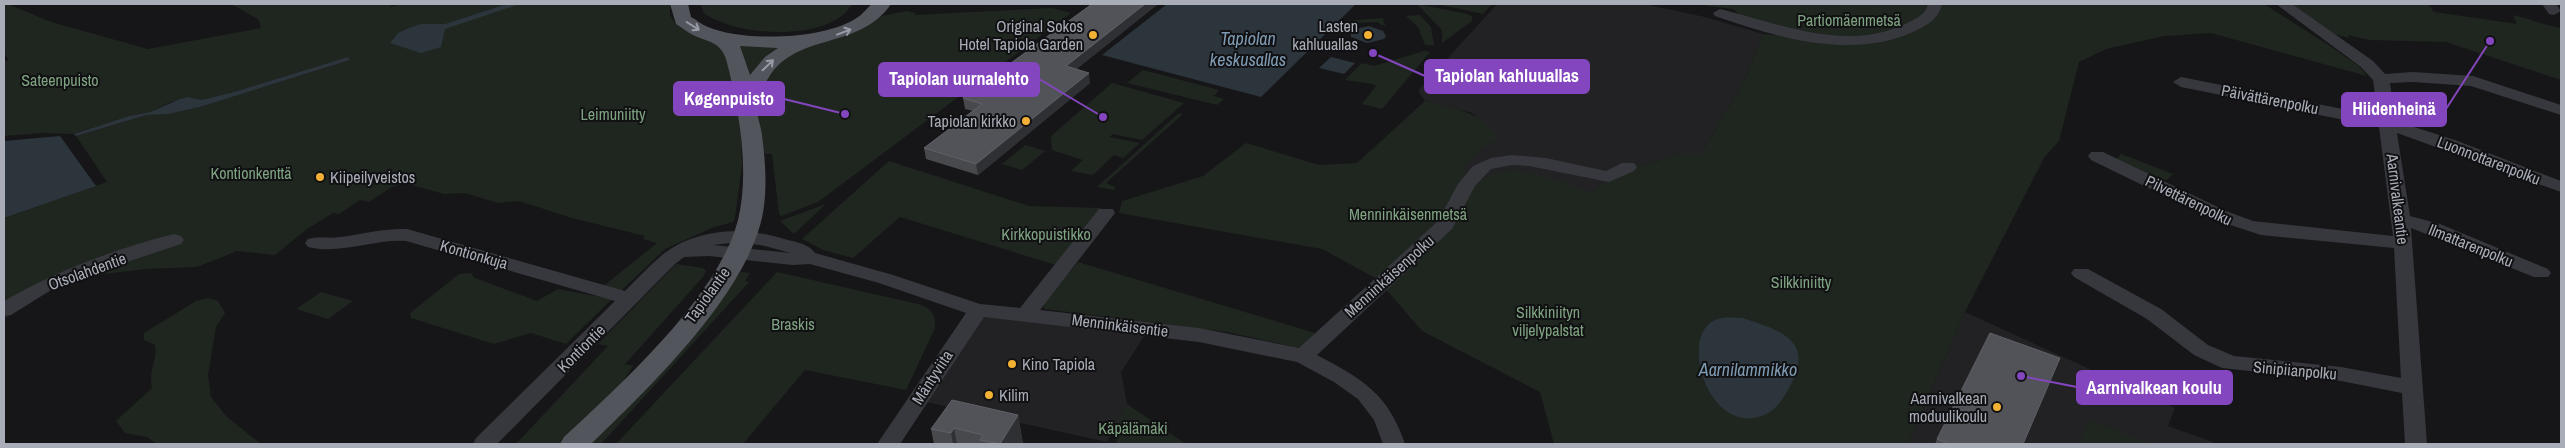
<svg xmlns="http://www.w3.org/2000/svg" width="2565" height="448" viewBox="0 0 2565 448" font-family="'Archivo Narrow',sans-serif">
	<style>
		.built { fill: #222225 }
		.green { fill: #1e261f }
		.water { fill: #2c353c }
		.lines { fill: none; stroke-linecap: round; stroke-linejoin: round }
		.minor { fill: #37383d; fill-rule: evenodd }
		.major { fill: #53555c; fill-rule: evenodd }
		.wall { fill: #47494d }
		.shaded-wall { fill: #2f3033 }
		.building { fill: #525359; stroke: #5f6168 }
		.oneway { stroke: #979ba6 }
		.poi-dot { fill: #f2b134; stroke: #111113; stroke-width: 2 }
		.labels { text-anchor: middle; dominant-baseline: central; stroke-width: 4; stroke-linejoin: round; paint-order: stroke }
		.park-label { font-size: 16px; fill: #7fa381; stroke: #111113 }
		.poi-label { font-size: 16px; fill: #a8adb8; stroke: #111113; text-anchor: end }
		.street-label { font-size: 16px; fill: #a8adb8; stroke: #111113 }
		.water-label { font-size: 18px; font-style: italic; fill: #7f9bb3; stroke: #111113 }
		.leader { fill: none; stroke: #8446be; stroke-width: 2 }
		.callout-dot { fill: #8446be; stroke: #111113; stroke-width: 2 }
		.callout { fill: #8446be; stroke: #8446be; stroke-width: 2 }
		.callout-label { font-size: 18px; text-anchor: middle; font-weight: bold; fill: #fff }
	</style>
	<rect width="100%" height="100%" fill="#161618"/>
	<g class="built">
		<path d="M1497,4H1644L1705,17L1763,34L1744,81L1701,154H1681L1618,172L1591,192L1535,175L1505,171L1482,180L1468,175L1462,166L1482,149L1499,139L1472,113L1425,101L1418,91Z"/>
		<path d="M978,310L1145,335L1121,372L1127,404L1107,442L917,400Z"/>
		<path d="M1965,312L2175,408L2168,426L2218,444H1908Z"/>
	</g>
	<g class="green">
		<path d="M8,4L51,22L148,49L261,28L258,19L231,4H391V7L401,4H670V15L675,23L713,41L727,53L741,128L742,165L735,218L733,222L714,227L665,249L621,291L601,288L657,243L643,239L645,236L572,218L519,201L498,203L465,193L444,194L404,183L392,187L369,202L360,200L339,214L333,213L307,229L275,255L237,251L197,267L146,269L86,276L59,285L4,319V218L107,182L76,136L147,115L169,114L200,107L350,60L345,58L234,92L201,100L188,97L168,103L150,112L129,116L74,134L42,133L4,136V62L9,60L4,53V7Z"/>
		<path d="M701,4H852C831,43 733,37 703,12Z"/>
		<path d="M1417,4L1467,14L1472,16V21L1442,43V30Z"/>
		<path d="M1437,4H1492L1483,14Z"/>
		<path d="M1695,4H1929C1895,61 1792,29 1741,16L1733,9Z"/>
		<path d="M1935,4H2264L2330,46L2359,66L2367,76L2211,33L2164,36L2106,49L2079,62L2059,141L2044,158L1965,312L1908,444H1554L1540,392L1422,331L1377,279L1322,249L1119,213L1122,201L1203,176L1246,143L1319,165L1357,163L1425,101C1453,108 1484,112 1499,139L1482,149L1463,166L1468,175C1490,182 1487,173 1505,171C1529,168 1567,184 1591,192L1618,172L1681,154H1701L1744,81L1763,34L1838,41L1901,32L1935,8Z"/>
		<path d="M2288,4H2428L2434,12L2517,24L2513,15C2530,19 2544,25 2561,28V80L2446,42L2370,40L2348,35L2349,38L2330,33Z"/>
		<path d="M1052,8L1071,13L818,202L781,216L779,214L772,154H765L758,138L755,97L776,61L882,16L907,11L916,13L915,15Z"/>
		<path d="M1420,15L1431,27L1434,45H1425L1418,27L1406,16Z"/>
		<path d="M1384,18L1383,21L1386,25H1382L1377,22L1352,23L1341,34L1335,33L1347,21Z"/>
		<path d="M736,44L784,46L748,86Z"/>
		<path d="M1424,51L1430,52L1382,109L1362,104L1376,86L1372,84L1345,80L1362,63L1374,66Z"/>
		<path d="M1143,70L1219,90L1214,96L1224,99L1217,105L1127,83Z"/>
		<path d="M1112,83L1184,103L1142,140L1113,134L1109,137L1140,143L1123,158L1114,155L1093,175L1071,171L1083,160L1052,150L1051,136Z"/>
		<path d="M1179,113L1183,114L1106,183L1116,187L1114,190L1097,187Z"/>
		<path d="M1025,145L1045,151L1022,170L1002,164Z"/>
		<path d="M2121,154L2173,174L2167,180L2159,179L2115,161Z"/>
		<path d="M889,161L1029,206L1101,208L1086,232L1059,266L900,217L853,258L823,250L802,239Z"/>
		<path d="M826,204L794,234L780,221Z"/>
		<path d="M1078,262L1315,333L1303,349L1227,332L1044,309L1043,304Z"/>
		<path d="M676,264L703,268L706,271L703,277L625,364L633,366L615,394L562,444H516L608,346L598,344Z"/>
		<path d="M741,272L750,273L745,281L749,282L601,444H584L640,391Z"/>
		<path d="M777,272L918,304C931,308 936,314 935,328L906,390L805,370L743,444H616Z"/>
		<path d="M471,273L475,278L537,301L558,289L612,299L566,344L531,333L494,344L411,318L410,313L459,274Z"/>
		<path d="M321,292L353,301L328,319L296,309Z"/>
		<path d="M208,298L218,301L225,313L216,327L208,375L211,397L227,417L261,444H157L147,437L125,433L116,421L152,388C148,370 158,359 155,345L144,340V333L196,301Z"/>
		<path d="M1127,404L1186,444H1117L1114,427Z"/>
		<path d="M2088,420L2152,444H2080Z"/>
	</g>
	<g class="water">
		<path d="M507,4H520L445,29L441,47L421,53L390,43L398,33L409,28L421,24H445Z"/>
		<path d="M1167,4H1356L1261,97L1102,55Z"/>
		<path d="M1369,26L1383,31L1386,36L1384,39L1367,43L1351,37V33L1356,29Z"/>
		<path d="M348,57L350,60L200,107L169,114L147,115L76,136L74,134L129,116L150,112L180,99L188,97L201,100L234,92Z"/>
		<path d="M1331,57L1355,63L1344,74L1319,68Z"/>
		<path d="M60,136L96,186L4,218V141Z"/>
		<path d="M1742,318C1781,330 1816,341 1789,388C1783,399 1776,410 1764,415C1710,438 1677,337 1715,320C1723,316 1734,318 1742,318Z"/>
	</g>
	<g class="lines">
		<g class="minor">
			<path d="M1928,4H1942C1939,19 1926,26 1913,32C1851,60 1775,37 1715,16L1713,13L1720,9C1778,23 1843,52 1903,25C1913,20 1925,16 1928,4Z"/>
			<path d="M2276,4H2292L2373,61L2385,74L2413,72L2473,76L2561,105V115L2471,86L2413,82L2390,83L2395,121L2455,140L2561,181V192L2397,133L2410,216L2440,224L2548,269L2551,273L2548,277H2534L2411,228L2427,444H2405L2402,393L2341,381L2222,368L2194,355L2147,319L2074,277L2071,273L2074,269H2088L2161,309L2208,345L2234,356L2341,367L2401,378L2394,248L2261,235L2212,219L2091,160L2088,156L2091,152H2103L2226,211L2253,221L2393,236L2379,127L2181,87L2173,82L2181,77L2378,116L2373,80L2361,67Z"/>
			<path d="M2542,4H2556L2561,11L2554,15L2549,14Z"/>
			<path d="M1512,155L1546,158L1606,171L1622,163H1634L1637,167L1634,171L1609,182L1529,166L1512,165L1491,169L1475,186L1452,229L1317,355C1362,379 1388,393 1405,444H1383L1374,420L1358,399L1334,382L1297,362L1199,342L984,317L900,444H877L966,313L879,283L810,264L793,265L709,256L684,257L675,264L497,444H473L476,438L615,301L406,241C373,239 341,255 308,247L305,243L308,239C319,236 329,239 340,237C363,234 384,228 407,229L625,291C637,279 648,267 661,256C694,229 741,226 781,238C792,242 807,242 815,253L893,275L980,304L1020,308L1099,209H1113L1115,213L1040,310L1199,328L1299,348L1438,221L1458,184L1473,166L1491,158ZM739,242L765,246L791,253L713,245Z"/>
			<path d="M174,234L181,236L184,240L181,244L79,278L51,290L11,315L4,316V301C56,271 115,249 174,234Z"/>
		</g>
		<path class="major" d="M670,4H688L691,17C697,20 702,25 708,27C743,42 826,40 858,17C863,14 867,8 872,4H891C860,50 797,32 769,77C764,85 757,99 757,109C757,117 761,126 762,135C765,158 767,182 764,206C754,288 649,388 591,444H560L564,437C621,384 718,297 738,220C750,171 739,108 726,59C720,41 707,42 693,35C687,32 681,27 676,24ZM740,46L778,48L765,57L750,75Z"/>
	</g>
	<g class="wall">
		<path d="M1092,4H1158L1076,69L1090,83L978,175L926,159L924,148L973,111L965,109L963,98Z"/>
		<path d="M1018,415L1023,444H934L931,429Z"/>
		<path d="M1937,439L2023,444H1935Z"/>
	</g>
	<g class="shaded-wall">
		<path d="M1145,4H1158L1067,77L1066,66Z"/>
		<path d="M1089,73L1090,83L978,175L976,164Z"/>
		<path d="M1018,415L1023,444H1000Z"/>
		<path d="M954,428L957,444H953L951,433Z"/>
	</g>
	<g class="building">
		<path d="M1092,4H1145L1066,66L1089,73L976,164L924,148L982,104L963,98Z"/>
		<path d="M1990,333L2060,358L2023,444H1950L1937,439Z"/>
		<path d="M952,400L1018,415L1000,444L980,440L983,435L954,428L951,433L931,429Z"/>
	</g>
	<defs><path id="oneway-shaft" d="M-6 0H5M1.5-3L5.5 0L1.5 3" fill="none" stroke-width="1.6" stroke-linecap="round" stroke-linejoin="round" transform="scale(1.25)"/></defs>
	<g class="oneway">
		<use href="#oneway-shaft" transform="translate(693 26) rotate(32)"/>
		<use href="#oneway-shaft" transform="translate(844 32) rotate(-21)"/>
		<use href="#oneway-shaft" transform="translate(768 65) rotate(-44)"/>
	</g>
	<g class="poi-dot">
		<circle cx="1093" cy="35" r="5"/>
		<circle cx="1368" cy="35" r="5"/>
		<circle cx="1026" cy="121" r="5"/>
		<circle cx="320" cy="177" r="5"/>
		<circle cx="1012" cy="364" r="5"/>
		<circle cx="989" cy="395" r="5"/>
		<circle cx="1997" cy="407" r="5"/>
	</g>
	<g class="labels">
		<g class="park-label">
			<text x="1849" y="20">Partiomäenmetsä</text>
			<text x="60" y="80">Sateenpuisto</text>
			<text x="613" y="114">Leimuniitty</text>
			<text x="251" y="173">Kontionkenttä</text>
			<text x="1408" y="214">Menninkäisenmetsä</text>
			<text x="1046" y="234">Kirkkopuistikko</text>
			<text x="1801" y="282">Silkkiniitty</text>
			<text x="1548" y="312">Silkkiniityn<tspan x="1548" dy="18">viljelypalstat</tspan></text>
			<text x="793" y="324">Braskis</text>
			<text x="1133" y="428">Käpälämäki</text>
		</g>
		<g class="poi-label">
			<text x="1083" y="26">Original Sokos<tspan x="1083" dy="18">Hotel Tapiola Garden</tspan></text>
			<text x="1358" y="26">Lasten<tspan x="1358" dy="18">kahluuallas</tspan></text>
			<text x="1016" y="121">Tapiolan kirkko</text>
			<text x="330" y="177" text-anchor="start">Kiipeilyveistos</text>
			<text x="1022" y="364" text-anchor="start">Kino Tapiola</text>
			<text x="999" y="395" text-anchor="start">Kilim</text>
			<text x="1987" y="398">Aarnivalkean<tspan x="1987" dy="18">moduulikoulu</tspan></text>
		</g>
		<g class="street-label">
			<text transform="translate(2270 99) rotate(11)">Päivättärenpolku</text>
			<text transform="translate(2489 160) rotate(21)">Luonnottarenpolku</text>
			<text transform="translate(2398 199) rotate(83)">Aarnivalkeantie</text>
			<text transform="translate(2189 200) rotate(26)">Pilvettärenpolku</text>
			<text transform="translate(2471 245) rotate(22)">Ilmattarenpolku</text>
			<text transform="translate(474 254) rotate(16)">Kontionkuja</text>
			<text transform="translate(87 271) rotate(-20)">Otsolahdentie</text>
			<text transform="translate(1389 276) rotate(-42)">Menninkäisenpolku</text>
			<text transform="translate(707 295) rotate(-54)">Tapiolantie</text>
			<text transform="translate(1120 325) rotate(7)">Menninkäisentie</text>
			<text transform="translate(581 348) rotate(-45)">Kontiontie</text>
			<text transform="translate(2295 370) rotate(5)">Sinipiianpolku</text>
			<text transform="translate(932 377) rotate(-57)">Mäntyviita</text>
		</g>
		<g class="water-label">
			<text x="1248" y="38">Tapiolan<tspan x="1248" dy="21">keskusallas</tspan></text>
			<text x="1748" y="369">Aarnilammikko</text>
		</g>
	</g>
	<path class="leader" d="M1373 53L1425 76M1103 117L1039 79M845 114L784 99M2490 41L2446 109M2021 376L2077 387"/>
	<g class="callout-dot">
		<circle cx="1373" cy="53" r="5"/>
		<circle cx="1103" cy="117" r="5"/>
		<circle cx="845" cy="114" r="5"/>
		<circle cx="2490" cy="41" r="5"/>
		<circle cx="2021" cy="376" r="5"/>
	</g>
	<g class="callout">
		<rect x="1425" y="60" width="164" height="33" rx="5"/>
		<rect x="879" y="63" width="160" height="33" rx="5"/>
		<rect x="674" y="82" width="110" height="33" rx="5"/>
		<rect x="2342" y="93" width="104" height="33" rx="5"/>
		<rect x="2077" y="371" width="155" height="33" rx="5"/>
	</g>
	<g class="callout-label">
		<text x="1507" y="82">Tapiolan kahluuallas</text>
		<text x="959" y="85">Tapiolan uurnalehto</text>
		<text x="729" y="105">Køgenpuisto</text>
		<text x="2394" y="115">Hiidenheinä</text>
		<text x="2154" y="394">Aarnivalkean koulu</text>
	</g>
	<rect width="2565" height="448" fill="none" stroke="#a8adb8" stroke-width="10"/>
</svg>
